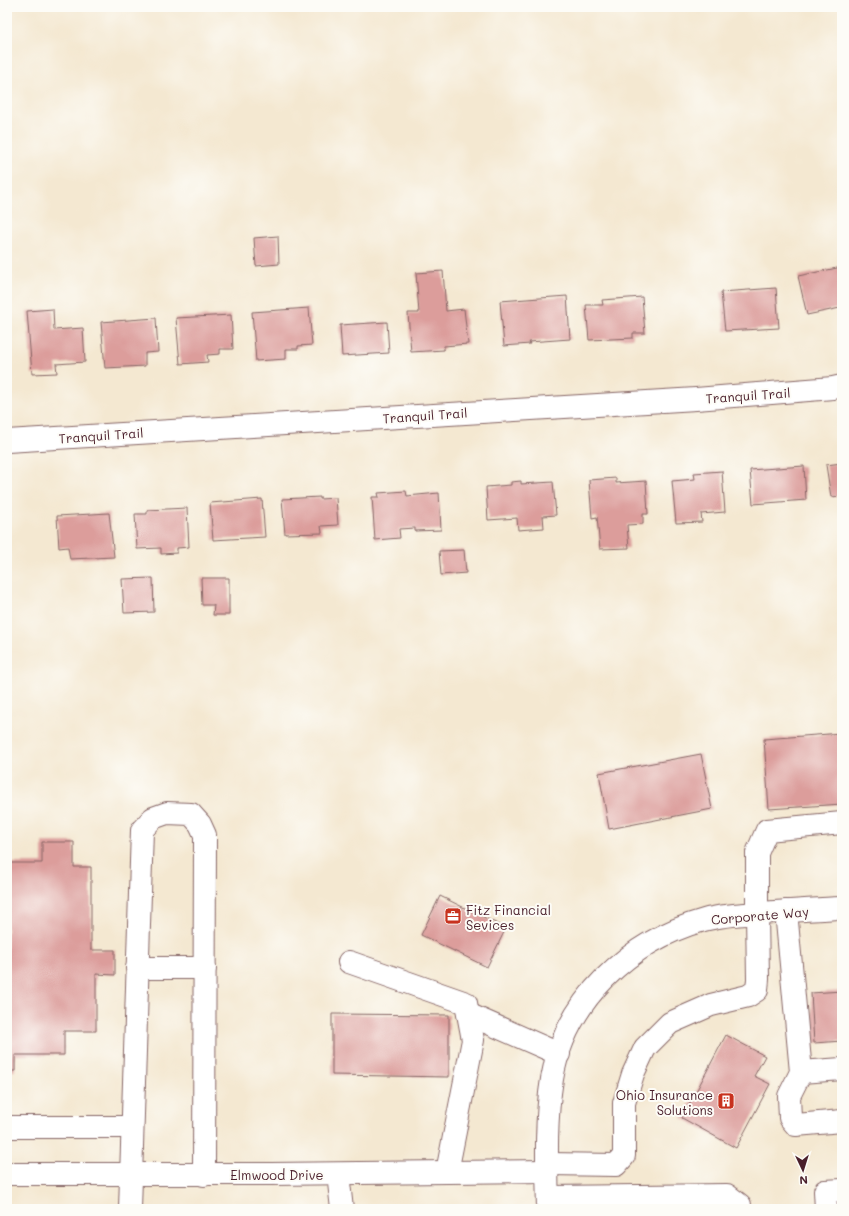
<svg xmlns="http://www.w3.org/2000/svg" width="849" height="1216" viewBox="0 0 849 1216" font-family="Mali,sans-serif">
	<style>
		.building { fill: #dc9d9b }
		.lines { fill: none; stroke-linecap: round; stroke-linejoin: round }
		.minor-casing { stroke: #866565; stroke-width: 24 }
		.minor { stroke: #fff; stroke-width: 22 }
		.labels { text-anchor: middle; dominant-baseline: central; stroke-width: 4; stroke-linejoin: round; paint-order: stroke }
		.street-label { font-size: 13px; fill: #4a1f2b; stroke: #fdfcf7 }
		.poi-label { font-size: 13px; fill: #4a1f2b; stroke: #fdfcf7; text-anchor: start }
	</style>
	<rect width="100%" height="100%" fill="#fdfcf7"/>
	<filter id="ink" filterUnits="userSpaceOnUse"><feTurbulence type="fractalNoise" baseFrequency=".025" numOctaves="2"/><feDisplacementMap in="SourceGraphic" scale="8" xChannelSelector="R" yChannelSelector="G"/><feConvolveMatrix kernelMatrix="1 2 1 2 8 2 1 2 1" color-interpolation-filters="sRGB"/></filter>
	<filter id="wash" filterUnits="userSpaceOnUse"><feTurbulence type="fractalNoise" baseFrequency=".012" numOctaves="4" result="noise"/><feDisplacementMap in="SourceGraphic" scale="16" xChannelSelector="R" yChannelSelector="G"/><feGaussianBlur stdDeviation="0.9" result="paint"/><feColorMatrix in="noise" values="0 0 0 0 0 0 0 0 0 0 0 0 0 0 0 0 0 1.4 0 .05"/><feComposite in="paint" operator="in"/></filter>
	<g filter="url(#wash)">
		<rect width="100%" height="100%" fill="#f4e8d1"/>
		<g id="blocks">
			<g class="building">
				<path d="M278,236L279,264L256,266L254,238Z"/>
				<path d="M842,267V314L840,308L807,315L798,276Z"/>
				<path d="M443,271L446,311L464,309L468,344L444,346V350L411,352L408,313H419L416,273Z"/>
				<path d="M776,288L779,328L725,331L721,292Z"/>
				<path d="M567,296L570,339L529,342L530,344L504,346L500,301Z"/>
				<path d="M642,297L645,333H633V338L589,340L586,305H603L602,300Z"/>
				<path d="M309,308L312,345L298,346V349H286V359L256,361L252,312Z"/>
				<path d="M53,309L54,330L83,328L85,362L56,364L57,373L32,374L27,311Z"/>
				<path d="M231,315L233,349H220V354L207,355L208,362L180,364L176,318Z"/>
				<path d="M156,318L158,352L145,353V366L105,368L101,322Z"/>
				<path d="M387,322L389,353L342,356L340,325Z"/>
				<path d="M842,463V496L831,497L826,465Z"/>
				<path d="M804,466L806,500L753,504L750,470Z"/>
				<path d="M722,471L725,512L701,514L702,522L676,523L672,481L695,479L694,473Z"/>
				<path d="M616,478V483L646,481L648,514H643V524L627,525L629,548L600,549L597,517L592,518L589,480Z"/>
				<path d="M521,481V484L553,482L556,515L543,516L544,528L518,530L517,518L488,520L486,487L511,485V482Z"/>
				<path d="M406,491L407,496L439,493L441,530L415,531V528L399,529L400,538L375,540L372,497H379L378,493Z"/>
				<path d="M320,497V499L336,498L338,525L321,526L322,533L285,534L282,499Z"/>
				<path d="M262,499L265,537L213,540L210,503Z"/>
				<path d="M187,508L189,547L177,548V553L161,554V548L137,549L135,514H147V510Z"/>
				<path d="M109,513L114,557L70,559L68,547L59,548L57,516Z"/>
				<path d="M464,550L466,573L441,575L439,551Z"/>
				<path d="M153,578L154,612L124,613L122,579Z"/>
				<path d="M201,578H229V615H213L214,605H202Z"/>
				<path d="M842,733V804L769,809L764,739Z"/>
				<path d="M701,754L712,809L609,829L599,773Z"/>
				<path d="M42,842H74V867H91V950H115V975L96,974V1031H64V1055H15V1071H7V863H42Z"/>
				<path d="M440,896L506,928L487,967L421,935Z"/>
				<path d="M842,991V1041L814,1043L811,993Z"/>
				<path d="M332,1014L449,1015V1077L332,1075Z"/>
				<path d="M726,1035L765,1056L754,1076L770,1084L736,1148L682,1118Z"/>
				<path d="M638,1199H702V1209H639Z"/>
			</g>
		</g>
	</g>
	<g filter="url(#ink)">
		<use href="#blocks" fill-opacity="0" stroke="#866565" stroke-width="1"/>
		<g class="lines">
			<g class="minor-casing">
				<g id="minor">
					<path d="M7,441L696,399L833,388L842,386"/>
					<path d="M786,911L801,1072L789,1096L790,1118L796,1125L842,1121"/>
					<path d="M349,962L466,1003L473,1040L447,1172"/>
					<path d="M137,968H205"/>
					<path d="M468,1014L559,1054"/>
					<path d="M801,1072L842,1069"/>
					<path d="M7,1127H132"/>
					<path d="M548,1164L616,1165L624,1156V1103L633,1074L645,1048L670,1023L711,1005L748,996L757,990L758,979L757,913V853L767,830L842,823"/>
					<path d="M7,1174H270L547,1171"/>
					<path d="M338,1174L342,1209"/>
					<path d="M548,1197L727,1195L740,1205V1209"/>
					<path d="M130,1209L142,830L153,818L167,813L191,814L200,824L205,835L204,1175"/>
					<path d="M548,1209C547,1166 545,1122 552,1079C565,1001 629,941 704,920C722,915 742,914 761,913C788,911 815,909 842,908"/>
					<path d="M826,1209L825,1191L842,1190"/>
				</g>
			</g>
			<use href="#minor" class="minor"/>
		</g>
	</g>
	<defs>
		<g id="office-square" transform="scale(0.9)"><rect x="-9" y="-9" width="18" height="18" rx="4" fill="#c8321e" stroke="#fdfcf7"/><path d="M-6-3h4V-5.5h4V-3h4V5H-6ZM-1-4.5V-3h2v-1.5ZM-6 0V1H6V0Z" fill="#fff"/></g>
		<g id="building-square" transform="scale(0.9)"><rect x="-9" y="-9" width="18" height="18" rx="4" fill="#c8321e" stroke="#fdfcf7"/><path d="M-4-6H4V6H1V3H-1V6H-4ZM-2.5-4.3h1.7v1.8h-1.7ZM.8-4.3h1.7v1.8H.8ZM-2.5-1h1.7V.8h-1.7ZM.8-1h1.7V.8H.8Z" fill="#fff"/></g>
	</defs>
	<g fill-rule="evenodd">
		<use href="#office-square" x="453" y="916"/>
		<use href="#building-square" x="726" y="1101"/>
	</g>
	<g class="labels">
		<g class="street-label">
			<text transform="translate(748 395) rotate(-4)">Tranquil Trail</text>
			<text transform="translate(425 415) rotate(-4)">Tranquil Trail</text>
			<text transform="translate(101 435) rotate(-4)">Tranquil Trail</text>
			<text transform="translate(760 915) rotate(-5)">Corporate Way</text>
			<text x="277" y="1174">Elmwood Drive</text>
		</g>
		<g class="poi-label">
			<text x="466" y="909">Fitz Financial<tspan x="466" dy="15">Sevices</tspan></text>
			<text x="713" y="1094" text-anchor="end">Ohio Insurance<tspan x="713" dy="15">Solutions</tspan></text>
		</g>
	</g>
	<rect width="849" height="1216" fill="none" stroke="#fdfcf7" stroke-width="24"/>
	<g transform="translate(803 1170) rotate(176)" stroke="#fdfcf7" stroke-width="3" paint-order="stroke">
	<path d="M0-3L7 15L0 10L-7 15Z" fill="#4a1f2b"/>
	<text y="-6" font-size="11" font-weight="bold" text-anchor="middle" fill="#4a1f2b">N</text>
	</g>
</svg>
